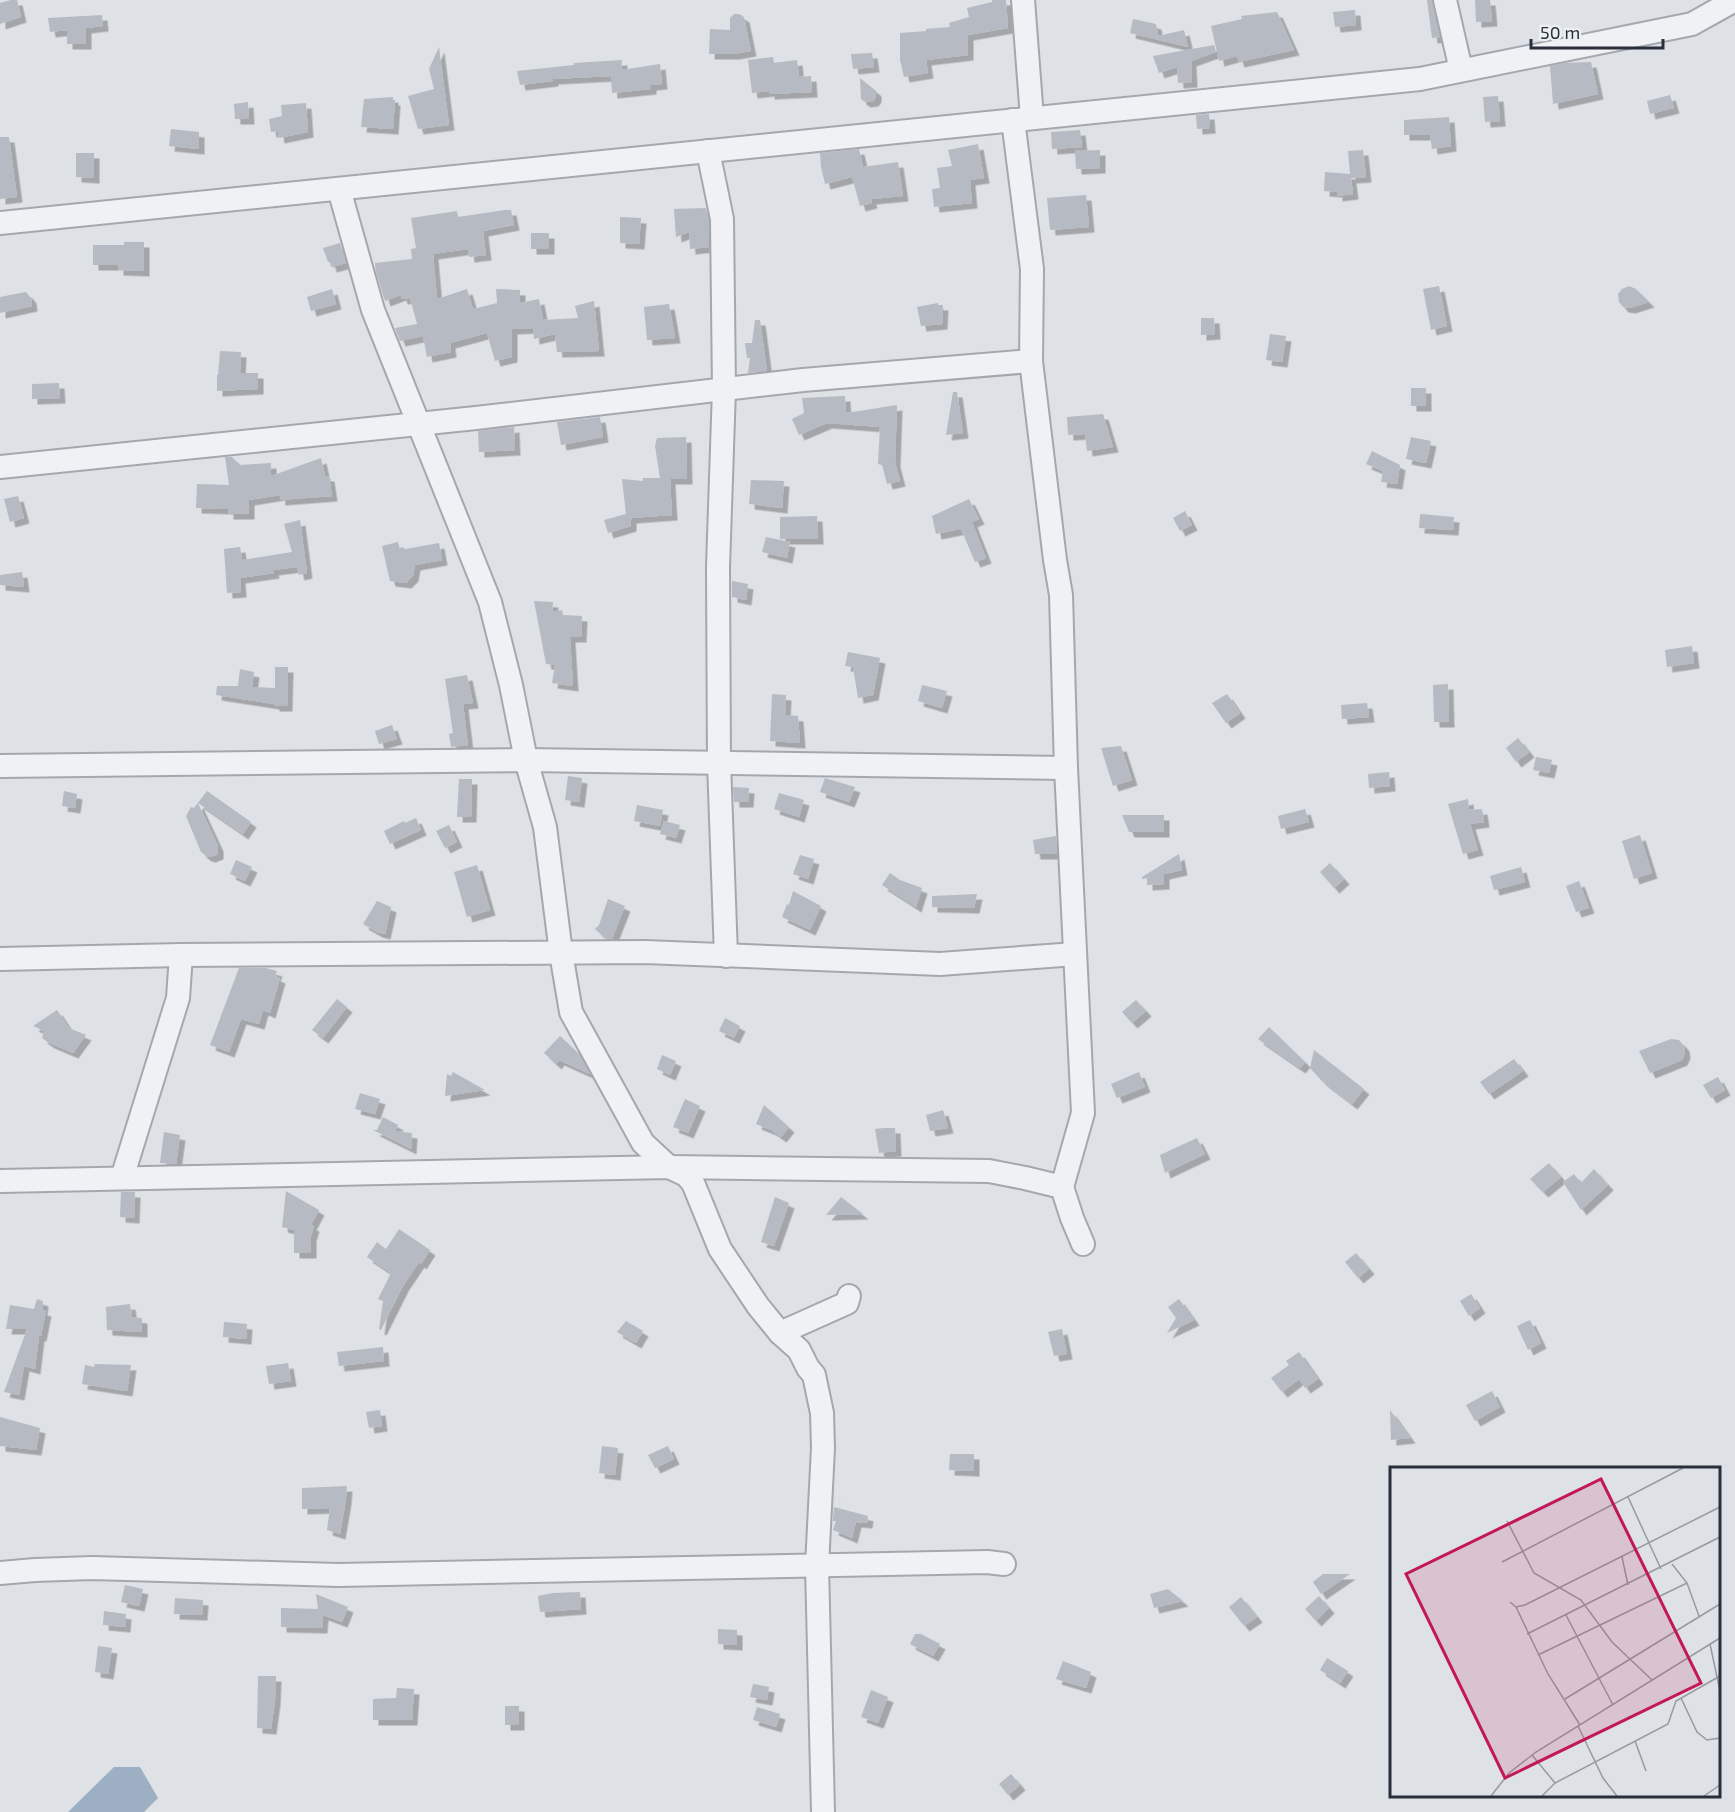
<svg xmlns="http://www.w3.org/2000/svg" width="1735" height="1812" viewBox="0 0 1735 1812" font-family="'Exo 2',sans-serif">
	<style>
		.water { fill: #9dafc2 }
		.building { fill: #b6bac2; filter: url(#shadow) }
		.lines { fill: none; stroke-linecap: round; stroke-linejoin: round }
		.minor-casing { stroke: #a4a8ae; stroke-width: 26 }
		.minor { stroke: #f0f1f4; stroke-width: 22 }
		.inset-road { fill: none; stroke: #969aa1; stroke-width: 1.5 }
		.view { fill: #c2185b; fill-opacity: 0.15; stroke: #c2185b; stroke-width: 3 }
		.inset-edge { fill: none; stroke: #292f3a; stroke-width: 3 }
	</style>
	<defs>
		<filter id="shadow"><feDropShadow dx="5.5" dy="5.5" stdDeviation="0" flood-color="#0004"/></filter>
	</defs>
	<rect width="100%" height="100%" fill="#dee1e5"/>
	<path class="water" d="M114,1767H140L158,1798L144,1812H68Z"/>
	<g class="building">
		<path d="M11,0H17L21,17L0,24V3Z"/>
		<path d="M992,0H1006L1008,28L968,35V55L926,60L928,73L904,77L900,60V33L926,31V29L950,27L949,23L969,17L967,8L992,2Z"/>
		<path d="M1427,0H1432L1440,37L1432,38Z"/>
		<path d="M1475,0H1490L1492,21L1476,22Z"/>
		<path d="M1355,10L1356,25L1335,27L1333,12Z"/>
		<path d="M1277,12L1294,50L1239,62L1237,56L1219,61L1211,26L1242,19L1241,16Z"/>
		<path d="M734,14H739L744,17L751,51L734,54H709L710,29L730,30V18Z"/>
		<path d="M102,15L103,26L86,28V44H67V30L50,32L48,18Z"/>
		<path d="M1133,19L1156,24L1158,36L1184,30L1188,47L1130,33Z"/>
		<path d="M1214,45L1216,52L1191,61L1192,82L1178,83L1177,67L1159,73L1153,56Z"/>
		<path d="M439,47L449,125L418,129L408,96L434,89L429,69Z"/>
		<path d="M872,53L874,67L853,69L851,54Z"/>
		<path d="M773,57L774,63L797,60L799,77L811,76L812,92L769,94V91L752,93L748,60Z"/>
		<path d="M622,60L621,70L660,64L662,84L651,85V89L612,93L611,76L553,79V81L520,85L517,71L574,65V63Z"/>
		<path d="M1591,62L1598,94L1553,104L1550,66L1565,63Z"/>
		<path d="M860,78L876,91V97L873,101L865,102L861,99Z"/>
		<path d="M1670,95L1674,108L1650,114L1647,101Z"/>
		<path d="M1498,96L1500,121L1485,122L1483,97Z"/>
		<path d="M393,97V100H395L393,129L361,127L364,99Z"/>
		<path d="M248,102L249,119H235L234,104Z"/>
		<path d="M306,103L308,132L279,138L278,131L271,132L269,119L282,116L281,105Z"/>
		<path d="M1209,114L1210,128L1197,129L1196,115Z"/>
		<path d="M1449,117L1451,146L1432,149L1430,135H1404V120Z"/>
		<path d="M171,129L199,132V149L169,146Z"/>
		<path d="M1080,130L1082,147L1052,149L1051,132Z"/>
		<path d="M0,137H9L17,197L0,199Z"/>
		<path d="M978,144L984,178L970,180L972,203L934,207L932,189L940,188L937,168L952,166L948,150Z"/>
		<path d="M859,149L863,167L898,162L903,196L871,199L872,203L860,206L852,177L825,184L821,167L820,153Z"/>
		<path d="M1100,150V168L1076,169L1075,151Z"/>
		<path d="M1363,150L1366,177L1351,178L1353,194L1337,196V192L1324,191L1325,172L1350,174L1348,151Z"/>
		<path d="M76,153H94V178L76,177Z"/>
		<path d="M1086,195L1089,227L1050,230L1047,198Z"/>
		<path d="M706,208L709,220V247L690,249L689,232L676,237L674,209Z"/>
		<path d="M505,210H511L514,225L483,231L486,255L469,257L468,249L433,254L437,299L467,289L473,309L497,303L496,289L520,290V303L539,299L543,320L578,318L575,306L594,301L599,351L557,352L555,334L534,339L533,328L512,329V357L495,361L487,333L450,343L451,352L427,357L423,336L400,341L395,328L417,324L410,298L402,299L401,295L385,301L376,272L375,263L412,259L411,249L416,248L411,218L457,211L458,217Z"/>
		<path d="M620,217L641,218L639,244L620,243Z"/>
		<rect x="531" y="233" width="18" height="16"/>
		<path d="M124,242H144V271L118,270V265H93V245H124Z"/>
		<path d="M340,243L346,263L331,267L330,262H328L323,248Z"/>
		<path d="M1439,286L1447,326L1431,330L1423,289Z"/>
		<path d="M1629,286L1636,289L1649,302L1630,308L1623,307L1619,302L1618,294L1622,289Z"/>
		<path d="M332,289L336,304L311,311L307,297Z"/>
		<path d="M26,292L31,298L32,306L0,313V297Z"/>
		<path d="M938,303V305H943L942,324L921,326L917,307Z"/>
		<path d="M669,304L675,338L647,340L644,307Z"/>
		<path d="M1201,318H1214L1215,334L1201,335Z"/>
		<path d="M755,320H760L767,371L748,373L750,358H747L745,343H752Z"/>
		<path d="M1270,334L1286,336L1282,362L1266,360Z"/>
		<path d="M220,351L241,352L240,373H258V389L217,391V375H218Z"/>
		<path d="M59,383L60,398L32,399V384Z"/>
		<rect x="1411" y="388" width="15" height="18"/>
		<path d="M953,392H957L963,433L946,435Z"/>
		<path d="M845,396L846,413L897,405L895,462L900,481L887,484L882,465L878,464L880,427L827,423L799,435L792,419L804,413L802,398Z"/>
		<path d="M1103,414L1113,447L1087,451L1085,434L1068,435L1067,417Z"/>
		<path d="M600,417L603,437L561,445L557,422Z"/>
		<path d="M514,427L515,450L479,452L478,431Z"/>
		<path d="M686,437L687,479H670L672,515L631,518V526L608,533L604,520L626,514L622,479L643,481V478H660L655,446L657,438Z"/>
		<path d="M1411,437L1431,441L1426,463L1406,459Z"/>
		<path d="M1372,451L1400,465L1397,484L1381,482L1383,471L1366,464Z"/>
		<path d="M225,457H232L240,465L271,463V476L321,458L325,476H329L332,496L280,500V495L249,500V514H228V509L196,508L197,484L229,485Z"/>
		<path d="M751,480L784,481L782,508L749,504Z"/>
		<path d="M18,496L24,518L10,522L4,499Z"/>
		<path d="M969,499L979,519L972,522L986,558L975,562L961,529L936,534L932,516Z"/>
		<path d="M1185,511L1192,525L1180,531L1173,518Z"/>
		<path d="M1420,514L1454,517L1453,530L1419,528Z"/>
		<path d="M817,516L818,539H780V517Z"/>
		<path d="M300,520L307,573L299,575L297,567L273,570L274,573L240,578L241,592L227,593L224,549L240,547L242,560L292,552L284,524Z"/>
		<path d="M766,537L790,542L787,558L762,552Z"/>
		<path d="M398,542L400,550L439,543L442,560L415,565L413,576L406,583L390,581L382,546Z"/>
		<path d="M22,572L24,587L0,585V575Z"/>
		<path d="M732,581L748,584L746,600L732,597Z"/>
		<path d="M534,601L553,602L552,612L562,610L563,615L582,616L581,637H570L573,686L552,683L555,665L546,664Z"/>
		<path d="M1692,646L1694,663L1667,667L1665,650Z"/>
		<path d="M848,652L880,658L873,695L858,698L853,667L845,666Z"/>
		<path d="M275,667H288L287,706H274V704L216,695L217,686H238L240,669L254,672L252,687L275,688Z"/>
		<path d="M467,675L473,703L463,704L468,745L451,747L449,734L453,733L445,679Z"/>
		<path d="M1448,684L1449,722H1434L1433,685Z"/>
		<path d="M922,685L947,691L942,708L918,701Z"/>
		<path d="M772,694L786,695L785,715L798,716L800,743L770,741Z"/>
		<path d="M1227,694L1240,713L1226,723L1212,703Z"/>
		<path d="M1367,703L1369,717L1342,719L1341,705Z"/>
		<path d="M392,725L397,739L379,744L375,731Z"/>
		<path d="M1518,738L1529,752L1516,762L1506,748Z"/>
		<path d="M1121,746L1132,780L1113,786L1101,748Z"/>
		<path d="M1536,757L1552,760L1549,773L1533,770Z"/>
		<path d="M1389,772L1390,786L1369,788L1368,774Z"/>
		<path d="M568,776L582,778L579,802L565,800Z"/>
		<path d="M825,778L855,787L849,802L820,792Z"/>
		<path d="M459,779H472L471,817H457Z"/>
		<path d="M733,787L749,788L748,802H734Z"/>
		<path d="M64,791L77,794L75,808L62,806Z"/>
		<path d="M207,791L251,822L243,834L198,803L218,846V854L210,857L206,856L201,852L186,816L191,807L194,808Z"/>
		<path d="M779,793L804,800L799,817L774,809Z"/>
		<path d="M1468,799L1469,810L1482,809L1484,822L1470,824L1478,850L1463,854L1448,804Z"/>
		<path d="M637,805L663,810L660,826L634,821Z"/>
		<path d="M1305,809L1309,822L1281,829L1278,816Z"/>
		<path d="M1122,815H1164V832H1129Z"/>
		<path d="M416,818L421,830L390,844L384,831L404,821L405,823Z"/>
		<path d="M664,821L680,825L676,838L660,834Z"/>
		<path d="M449,825L457,842L445,848L436,831Z"/>
		<path d="M1640,835L1652,873L1634,879L1622,841Z"/>
		<path d="M1056,836L1057,854H1035L1033,840Z"/>
		<path d="M1179,854L1182,870L1164,874V884L1147,885V878L1142,879V877Z"/>
		<path d="M800,855L814,859L808,879L793,874Z"/>
		<path d="M236,860L252,867L245,881L230,874Z"/>
		<path d="M1330,863L1344,879L1334,888L1320,872Z"/>
		<path d="M477,865L490,910L467,917L454,872Z"/>
		<path d="M1521,867L1525,882L1494,890L1490,876Z"/>
		<path d="M890,873L900,880L922,888L916,907L882,885Z"/>
		<path d="M1579,881L1589,908L1576,912L1566,886Z"/>
		<path d="M793,891L821,906L810,930L782,917L787,904L789,905Z"/>
		<path d="M977,894L974,908L932,907V896Z"/>
		<path d="M608,899L625,906L612,939H606L595,929L599,925Z"/>
		<path d="M377,901L391,907L385,934L377,932L363,924Z"/>
		<path d="M239,968H266L277,971L275,976L280,978L270,1013L263,1010L259,1024L241,1019L229,1052L210,1045Z"/>
		<path d="M337,999L347,1007L323,1038L312,1030Z"/>
		<path d="M1136,1000L1146,1011L1132,1023L1122,1012Z"/>
		<path d="M57,1010L69,1028L86,1035L73,1053L49,1043L42,1038L44,1031L33,1026Z"/>
		<path d="M725,1018L740,1026L734,1038L719,1031Z"/>
		<path d="M1269,1027L1305,1062L1300,1068L1258,1039Z"/>
		<path d="M560,1036L579,1054L590,1074L559,1060L556,1064L544,1053Z"/>
		<path d="M1671,1039L1679,1040L1684,1046L1685,1053L1682,1060L1650,1073L1639,1051Z"/>
		<path d="M1314,1050L1364,1089L1352,1104L1322,1081L1310,1068Z"/>
		<path d="M662,1055L676,1061L670,1075L657,1069Z"/>
		<path d="M1514,1059L1523,1071L1489,1094L1480,1082Z"/>
		<path d="M453,1072L485,1090L445,1096L447,1074L451,1076Z"/>
		<path d="M1139,1072L1145,1087L1117,1098L1111,1084Z"/>
		<path d="M1718,1077L1725,1090L1711,1098L1703,1085Z"/>
		<path d="M360,1093L380,1099L375,1114L355,1109Z"/>
		<path d="M685,1099L700,1106L688,1133L673,1127Z"/>
		<path d="M764,1105L789,1127L781,1137L771,1130L756,1124Z"/>
		<path d="M943,1110L948,1128L930,1131L926,1115Z"/>
		<path d="M383,1117L398,1125L395,1131L412,1133L411,1149L373,1130H377Z"/>
		<path d="M884,1128H895L896,1151L879,1153L875,1129Z"/>
		<path d="M164,1132L180,1135L176,1164L160,1163Z"/>
		<path d="M1197,1138L1205,1154L1165,1173L1160,1155Z"/>
		<path d="M1549,1163L1561,1177L1543,1192L1530,1179Z"/>
		<path d="M1594,1169L1608,1185L1581,1210L1563,1182L1574,1174L1581,1183Z"/>
		<path d="M286,1191L319,1210L311,1225L314,1226L311,1236V1253H294V1230L282,1227Z"/>
		<path d="M121,1192H135L134,1218L120,1217Z"/>
		<path d="M775,1197L789,1203L774,1246L761,1242Z"/>
		<path d="M841,1197L863,1214L826,1215Z"/>
		<path d="M399,1229L430,1250L421,1264L419,1262L403,1286L381,1330L379,1329L383,1301L378,1299L391,1273L367,1257L377,1242L386,1249Z"/>
		<path d="M1356,1253L1369,1269L1358,1278L1345,1262Z"/>
		<path d="M1471,1294L1480,1308L1469,1316L1460,1301Z"/>
		<path d="M37,1299L43,1301L42,1310L46,1311L41,1336H39L35,1369L24,1366L19,1395L4,1392L27,1329H6L10,1305L34,1309Z"/>
		<path d="M1179,1299L1194,1320L1167,1333L1176,1318L1168,1307Z"/>
		<path d="M130,1304L132,1317L142,1318V1332L107,1330L106,1307Z"/>
		<path d="M1530,1320L1541,1343L1528,1350L1517,1326Z"/>
		<path d="M626,1321L643,1331L636,1343L617,1332Z"/>
		<path d="M224,1322L247,1324L246,1339L223,1337Z"/>
		<path d="M1062,1329L1067,1354L1054,1356L1048,1332Z"/>
		<path d="M383,1347L384,1361L339,1366L337,1352Z"/>
		<path d="M1299,1352L1318,1379L1305,1388L1299,1379L1282,1392L1271,1378L1289,1365L1286,1361Z"/>
		<path d="M288,1363L291,1381L269,1384L266,1366Z"/>
		<path d="M95,1364L131,1365L127,1391L82,1384L85,1365L94,1367Z"/>
		<path d="M1492,1391L1500,1407L1475,1421L1466,1405Z"/>
		<path d="M380,1410L382,1426L369,1428L366,1412Z"/>
		<path d="M1390,1410L1410,1438L1391,1440Z"/>
		<path d="M0,1417L40,1428L36,1450L0,1446Z"/>
		<path d="M602,1446L618,1448L615,1475L599,1473Z"/>
		<path d="M668,1446L674,1459L655,1468L648,1455Z"/>
		<path d="M950,1454H974V1471L949,1470Z"/>
		<path d="M347,1486L346,1499L340,1534L327,1530L330,1508L302,1509V1488Z"/>
		<path d="M835,1487L834,1507L868,1516L867,1523L856,1522L852,1538L833,1530L836,1521H833Z"/>
		<path d="M1323,1574H1350L1321,1594L1313,1582Z"/>
		<path d="M125,1585L143,1589L139,1606L121,1602Z"/>
		<path d="M1168,1589L1183,1601L1154,1608L1150,1594Z"/>
		<path d="M580,1592L581,1609L540,1612L538,1596L553,1593Z"/>
		<path d="M316,1594L348,1607L342,1622L323,1615L322,1628L281,1627V1608L318,1609Z"/>
		<path d="M1319,1596L1329,1608L1316,1621L1305,1609Z"/>
		<path d="M1241,1597L1257,1617L1244,1626L1229,1607Z"/>
		<path d="M175,1598L203,1600L202,1615L174,1614Z"/>
		<path d="M104,1611L126,1614L125,1627L103,1625Z"/>
		<path d="M718,1629L737,1630V1645L718,1644Z"/>
		<path d="M915,1634H921L940,1644L933,1656L910,1644Z"/>
		<path d="M98,1646L112,1648L108,1674L95,1672Z"/>
		<path d="M1327,1658L1348,1671L1340,1683L1320,1670Z"/>
		<path d="M1063,1661L1091,1672L1086,1688L1056,1679Z"/>
		<path d="M258,1676H276L275,1700L271,1729L257,1728Z"/>
		<path d="M753,1684L769,1687L767,1700L750,1697Z"/>
		<path d="M397,1688L414,1689L412,1720H373V1699L396,1698Z"/>
		<path d="M871,1690L888,1697L878,1723L861,1717Z"/>
		<rect x="505" y="1706" width="14" height="19"/>
		<path d="M757,1707L780,1714L776,1727L753,1720Z"/>
		<path d="M1011,1774L1020,1785L1008,1795L999,1784Z"/>
	</g>
	<g class="lines">
		<g class="minor-casing">
			<g id="minor">
				<path d="M1023,0L1032,118"/>
				<path d="M1445,0L1461,70"/>
				<path d="M1013,120L1032,269L1031,361L1055,560L1061,595L1066,768L1083,1113L1062,1187"/>
				<path d="M708,151L722,219L724,389L718,567L719,763L726,956"/>
				<path d="M339,189L373,310L490,602L511,685L526,760L545,827L561,953L571,1012L643,1143L669,1167L686,1175L693,1183L720,1249L758,1306L780,1333L799,1350L808,1368L814,1375L822,1413L823,1448L817,1566L823,1812"/>
				<path d="M0,223L1420,79L1692,24L1735,0"/>
				<path d="M0,467L476,418L803,380L1031,361"/>
				<path d="M0,766L526,760L1066,768"/>
				<path d="M0,959L181,955L645,952L940,964L1075,954"/>
				<path d="M122,1178L178,998L181,955"/>
				<path d="M0,1181L669,1167L989,1171L1025,1178L1062,1187L1072,1218L1083,1244"/>
				<path d="M780,1333L847,1303L849,1296"/>
				<path d="M0,1573L35,1570L92,1568L338,1575L987,1562L1004,1564"/>
			</g>
		</g>
		<use href="#minor" class="minor"/>
	</g>
	<g transform="translate(1390 1467)">
		<rect width="330" height="330" fill="#dee1e5"/>
		<path class="inset-road" d="M238,30L271,102M117,54L144,106L191,133L222,175L262,213M232,90L238,118M112,95L293,1M282,97L297,116L309,149M120,135L126,140L135,138L330,40M126,140L158,207L190,258M176,148L223,238M137,167L330,70M320,177L330,224M148,188L297,116M291,231L307,265L317,273L330,271M175,232L330,137M188,259L213,311L227,329M245,274L256,304M142,288L165,316M101,329L119,306L146,285L330,171M152,329L165,316L278,257L286,234L330,209M314,329L330,318"/>
		<path class="view" d="M211,12L311,216L115,311L16,107Z"/>
		<rect width="330" height="330" class="inset-edge"/>
	</g>
	<path d="M1531 39v9h132v-9" fill="none" stroke="#292f3a" stroke-width="3"/>
	<text x="1540" y="39" font-size="18" fill="#292f3a" stroke="#edf0f3" stroke-width="4.5" paint-order="stroke">50 m</text>
</svg>
